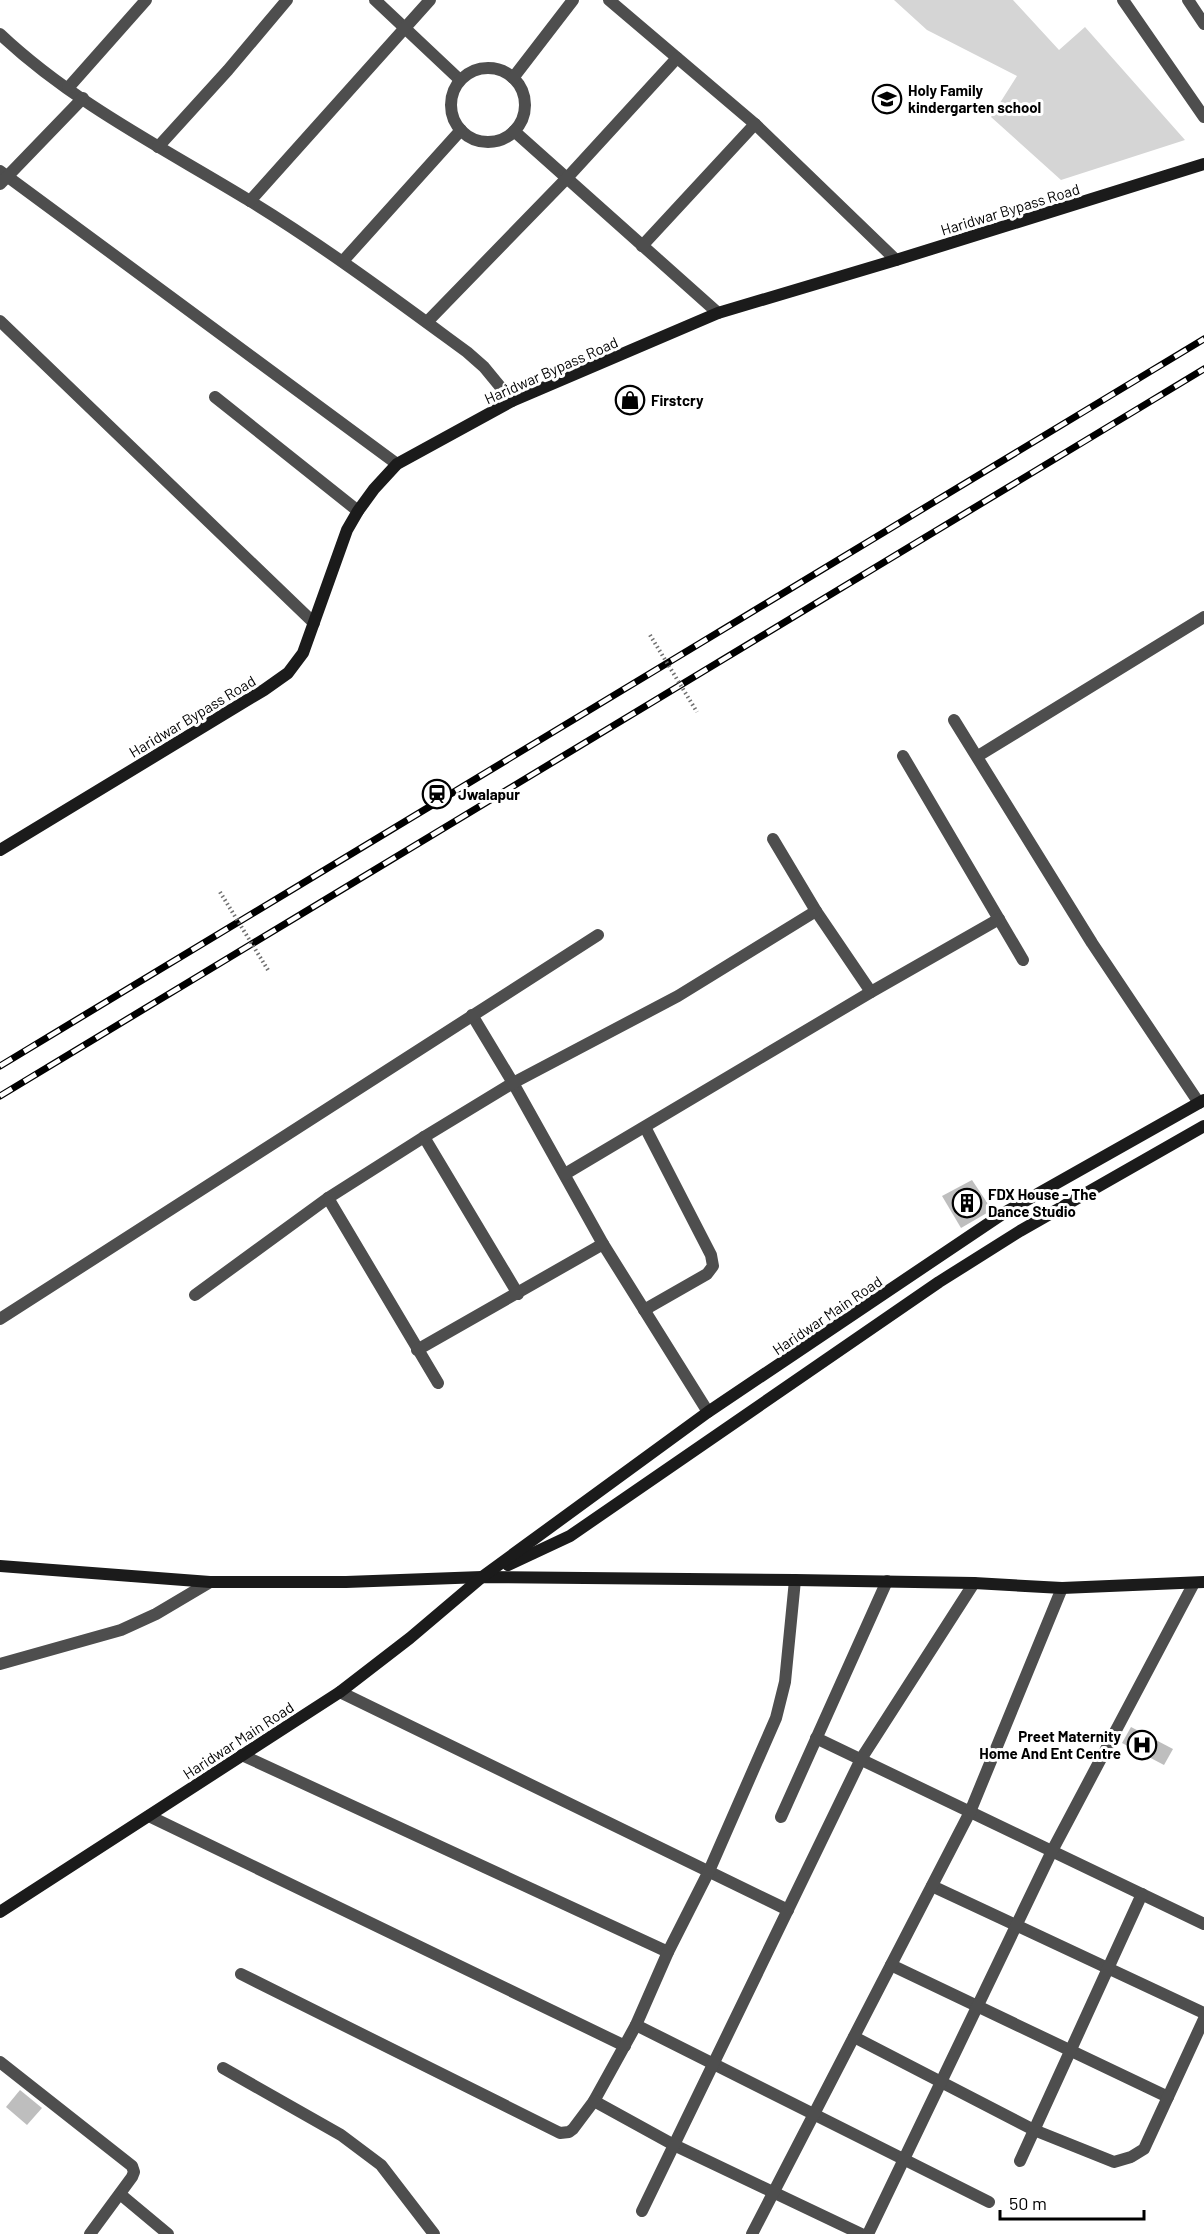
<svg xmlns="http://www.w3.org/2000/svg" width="1204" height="2234" viewBox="0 0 1204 2234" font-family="Barlow,sans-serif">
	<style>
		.green { fill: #d5d5d5 }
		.building { fill: #bebebe }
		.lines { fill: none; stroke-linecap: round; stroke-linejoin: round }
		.street { stroke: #4e4e4e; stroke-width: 12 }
		.secondary { stroke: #1b1b1b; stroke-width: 12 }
		.rail-casing { stroke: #000; stroke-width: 7 }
		.rail { stroke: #fff; stroke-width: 4.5; stroke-dasharray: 14; stroke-linecap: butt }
		.path-bridge { stroke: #707070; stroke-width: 4; stroke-dasharray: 1.5 3; stroke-linecap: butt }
		.labels { text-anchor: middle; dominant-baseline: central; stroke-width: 6; stroke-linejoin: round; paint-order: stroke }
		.poi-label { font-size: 15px; font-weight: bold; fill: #000; stroke: #fff; text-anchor: start }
		.street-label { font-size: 15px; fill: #000; stroke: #fff }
	</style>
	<rect width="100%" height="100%" fill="#fff"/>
	<path class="green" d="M894,0H1013L1059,50L1085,27L1185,140L1061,180L991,117L1017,76L927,30Z"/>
	<g class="building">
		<path d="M972,1180L992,1210L961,1228L942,1196Z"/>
		<path d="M1131,1727L1173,1749L1164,1765L1122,1743Z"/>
		<path d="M20,2090L42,2108L27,2125L6,2107Z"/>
	</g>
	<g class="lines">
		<g class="street">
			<path d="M375,0L460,80"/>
			<path d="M609,0L755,124L896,260"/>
			<path d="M1123,0L1204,117"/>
			<path d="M1188,0L1204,24"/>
			<path d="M0,34C73,103 165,149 250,201C325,247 396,300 467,352L484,367L512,401"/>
			<circle cx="488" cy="105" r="37"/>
			<path d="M513,78L573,0"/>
			<path d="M68,88L146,0"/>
			<path d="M514,131L718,313"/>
			<path d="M158,147L228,70L287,0"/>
			<path d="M0,171L397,464"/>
			<path d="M0,184L83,98"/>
			<path d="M250,201L430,0"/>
			<path d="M642,246L755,124"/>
			<path d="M343,261L461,130"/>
			<path d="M0,321L314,623"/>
			<path d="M427,322L567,178L677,58"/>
			<path d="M215,397L358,511"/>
			<path d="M954,720L1092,943L1199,1103"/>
			<path d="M903,756L1023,960"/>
			<path d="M978,756L1204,617"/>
			<path d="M773,839L816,911L871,992"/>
			<path d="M472,1015L513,1083L603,1244L708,1412"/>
			<path d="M424,1137L518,1294"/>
			<path d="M565,1174L871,992L999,919"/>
			<path d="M328,1198L438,1383"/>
			<path d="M195,1295L328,1198L424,1137L513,1083L678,996L816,911"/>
			<path d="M644,1310L707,1274L713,1266L711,1255L645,1127"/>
			<path d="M0,1319L598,935"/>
			<path d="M417,1350L603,1244"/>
			<path d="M0,1664L121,1630L156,1614L210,1582"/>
			<path d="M340,1692L788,1910"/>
			<path d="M816,1738L1204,1924"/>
			<path d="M242,1755L668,1952"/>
			<path d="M149,1816L625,2046"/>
			<path d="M781,1817L887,1581"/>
			<path d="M932,1886L1204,2013"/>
			<path d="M891,1965L1168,2097"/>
			<path d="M241,1974L560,2133L569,2132L573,2129L594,2101L636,2025L668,1952L709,1871L776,1718L785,1682L795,1580"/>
			<path d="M636,2025L989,2202"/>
			<path d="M854,2037L1034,2130L1114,2162L1131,2157L1144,2149L1204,2019"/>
			<path d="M0,2062L132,2166L134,2172L132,2177L90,2234"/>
			<path d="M223,2068L341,2135L381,2165L434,2234"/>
			<path d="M594,2101L674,2145L861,2234"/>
			<path d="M1020,2161L1142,1894"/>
			<path d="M120,2194L168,2234"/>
			<path d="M642,2211L861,1759L974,1583"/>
			<path d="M752,2234L970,1812L1062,1588"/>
			<path d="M868,2234L1052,1851L1194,1583"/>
		</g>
		<g class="secondary">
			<path d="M0,850L264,690L288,673L303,653L347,530L358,511L374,489L397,464L512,401L718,313L896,260L1204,164"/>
			<path d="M508,1565L570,1536L939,1282L1020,1231L1204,1126"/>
			<path d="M0,1566L210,1582H346L482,1577L795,1580L974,1583L1062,1588L1204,1582"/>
			<path d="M0,1912L340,1692L410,1638L482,1577L708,1412L1004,1213L1204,1100"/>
		</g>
		<g class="rail-casing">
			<g id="rail">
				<path d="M0,1066L1204,339"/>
				<path d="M0,1096L1204,369"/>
			</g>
		</g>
		<use href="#rail" class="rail"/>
		<g class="path-bridge">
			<path d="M650,635L697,712"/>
			<path d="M220,892L268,970"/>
		</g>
	</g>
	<defs>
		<g id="school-ring" transform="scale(1.5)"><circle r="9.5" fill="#fff" stroke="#000" stroke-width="1.5"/><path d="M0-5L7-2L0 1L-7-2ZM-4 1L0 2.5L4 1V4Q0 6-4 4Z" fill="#000"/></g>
		<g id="shop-ring" transform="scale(1.5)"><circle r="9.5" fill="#fff" stroke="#000" stroke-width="1.5"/><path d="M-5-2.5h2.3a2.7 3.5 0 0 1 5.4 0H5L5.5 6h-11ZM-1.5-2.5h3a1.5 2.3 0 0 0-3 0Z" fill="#000"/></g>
		<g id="station-ring" transform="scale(1.5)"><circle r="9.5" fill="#fff" stroke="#000" stroke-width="1.5"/><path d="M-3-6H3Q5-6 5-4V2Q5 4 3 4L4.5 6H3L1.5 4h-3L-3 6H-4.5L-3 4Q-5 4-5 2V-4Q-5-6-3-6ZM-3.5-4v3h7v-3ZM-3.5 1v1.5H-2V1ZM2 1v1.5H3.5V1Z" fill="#000"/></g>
		<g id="building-ring" transform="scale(1.5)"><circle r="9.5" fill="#fff" stroke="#000" stroke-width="1.5"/><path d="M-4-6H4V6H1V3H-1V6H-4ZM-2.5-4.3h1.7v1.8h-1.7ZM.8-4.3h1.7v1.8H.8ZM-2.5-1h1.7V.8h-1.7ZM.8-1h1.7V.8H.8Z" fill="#000"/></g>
		<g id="hospital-ring" transform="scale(1.5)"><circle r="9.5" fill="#fff" stroke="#000" stroke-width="1.5"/><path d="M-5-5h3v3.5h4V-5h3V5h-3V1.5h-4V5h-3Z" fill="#000"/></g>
	</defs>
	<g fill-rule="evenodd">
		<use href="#school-ring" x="887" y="99"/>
		<use href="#shop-ring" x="630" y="400"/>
		<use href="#station-ring" x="437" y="794"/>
		<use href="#building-ring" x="967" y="1203"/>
		<use href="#hospital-ring" x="1142" y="1745"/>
	</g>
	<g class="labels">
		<g class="poi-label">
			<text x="908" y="90">Holy Family<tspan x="908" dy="17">kindergarten school</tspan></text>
			<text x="651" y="400">Firstcry</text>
			<text x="458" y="794">Jwalapur</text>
			<text x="988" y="1194">FDX House - The<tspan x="988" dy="17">Dance Studio</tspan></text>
			<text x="1121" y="1736" text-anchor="end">Preet Maternity<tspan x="1121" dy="17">Home And Ent Centre</tspan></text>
		</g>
		<g class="street-label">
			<text transform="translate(1010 209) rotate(-17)">Haridwar Bypass Road</text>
			<text transform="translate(551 370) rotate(-24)">Haridwar Bypass Road</text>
			<text transform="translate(192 716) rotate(-31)">Haridwar Bypass Road</text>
			<text transform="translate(827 1315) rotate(-34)">Haridwar Main Road</text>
			<text transform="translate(238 1740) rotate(-33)">Haridwar Main Road</text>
		</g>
	</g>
	<path d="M1000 2210v9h144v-9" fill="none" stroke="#000000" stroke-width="3"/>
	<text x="1009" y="2210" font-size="18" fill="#000000" stroke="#ffffff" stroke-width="4.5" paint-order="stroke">50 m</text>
</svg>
